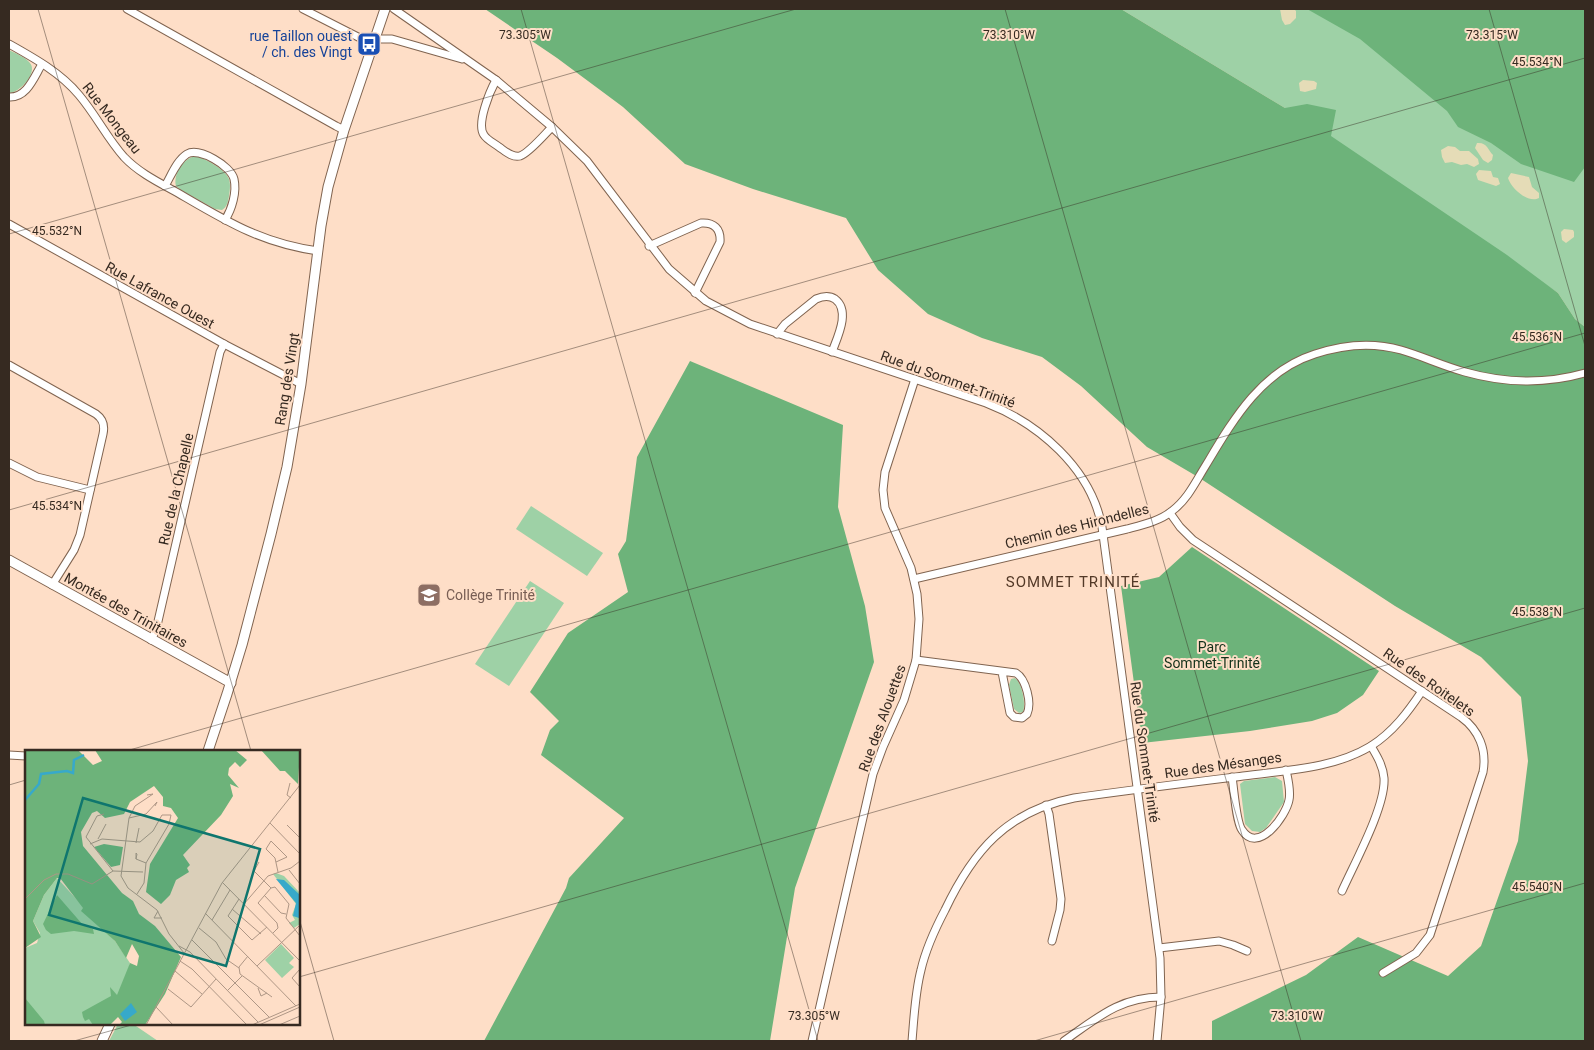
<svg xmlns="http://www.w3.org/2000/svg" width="1594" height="1050" viewBox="0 0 1594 1050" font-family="Roboto,sans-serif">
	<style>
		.green { fill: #9ed1a6 }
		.forest { fill: #6db37a }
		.sand { fill: #e5dcb7 }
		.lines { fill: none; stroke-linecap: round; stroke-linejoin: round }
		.minor-casing { stroke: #806450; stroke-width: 9 }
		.tertiary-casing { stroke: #806450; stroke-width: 11 }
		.minor { stroke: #fff; stroke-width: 7 }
		.tertiary { stroke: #fff; stroke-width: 9 }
		.ticks { fill: none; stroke: #362a21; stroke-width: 1; stroke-opacity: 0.45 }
		.labels { text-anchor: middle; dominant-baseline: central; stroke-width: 4; stroke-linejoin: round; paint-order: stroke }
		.transit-label { font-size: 14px; fill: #164399; stroke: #fedec7; text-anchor: end }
		.street-label { font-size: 14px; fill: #362a21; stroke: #fedec7 }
		.education-label { font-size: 14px; fill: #785e54; stroke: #fedec7; text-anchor: start }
		.park-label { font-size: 14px; fill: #13311a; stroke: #fedec7 }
		.neighbourhood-label { font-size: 15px; letter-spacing: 1px; fill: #533927; stroke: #fedec7 }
		.inset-river { fill: none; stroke: #37a9ca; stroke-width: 2.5 }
		.inset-road { fill: none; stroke: #ae9685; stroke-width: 1 }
		.view { fill: #0f766e; fill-opacity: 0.15; stroke: #0f766e; stroke-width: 2.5 }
		.inset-edge { fill: none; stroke: #362a21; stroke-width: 2.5 }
		.ticks-label { font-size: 12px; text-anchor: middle; fill: #362a21; stroke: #fedec7; stroke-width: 4; stroke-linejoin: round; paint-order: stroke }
	</style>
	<rect width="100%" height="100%" fill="#fedec7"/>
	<g class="green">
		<path d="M1121,9H1585V327L1575,319L1558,293L1285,108Z"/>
		<path d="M9,50C15,53 25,57 30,63C38,73 20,92 10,93Z"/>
		<path d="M195,156C203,157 224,169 228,177C231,182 230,190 229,196C228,202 227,207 222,210L215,209L181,190L176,186C173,174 183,159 195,156Z"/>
		<path d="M531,506L603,553L587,576L516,529Z"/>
		<path d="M530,581L564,603L509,686L475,664Z"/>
		<path d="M1015,678C1022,683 1026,704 1023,712L1019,713L1014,709L1009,685L1011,679Z"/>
		<path d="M1275,777L1282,781L1284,802L1266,828L1260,832L1252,831L1245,824L1240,784L1244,781Z"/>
		<path d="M118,1024H133L158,1041H109Z"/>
	</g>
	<g class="forest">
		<path d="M485,9H1121L1285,108L1307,104L1336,110L1331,136L1507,255L1558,293L1575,319L1585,327V1041H1212V1021L1306,975L1358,937L1448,976L1481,946L1518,841L1528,761L1521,697L1481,657L1395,606L1198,477L1147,447L1081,386L1042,357L982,338L928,314L878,270L846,218L753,189L685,164L623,107L557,58Z"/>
		<path d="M1307,9H1585V167L1574,182L1521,164L1491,143L1458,127L1447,111L1360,39Z"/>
		<path d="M690,361L843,425L838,507L865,606L874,662L795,888L770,1041H484L566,888L569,878L624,818L541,755L550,730L559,721L530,692L568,633L628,592L618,554L626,541L637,457Z"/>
		<path d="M1192,547L1379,671L1363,695L1337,713L1312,721L1250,731L1142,743L1121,586L1159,577Z"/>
	</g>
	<g class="sand">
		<path d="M1280,9H1294L1296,11V18L1290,24L1285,25L1282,20Z"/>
		<path d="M1303,80L1314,81L1317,83L1316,89L1305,92L1300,91L1299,83Z"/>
		<path d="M1477,143C1487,142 1488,150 1493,155L1492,160L1488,163L1483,160L1475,148Z"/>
		<path d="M1448,146L1455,147L1460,151H1469L1478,159L1479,164L1474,167L1467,164L1461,165L1452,162L1445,163L1442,157L1441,150Z"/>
		<path d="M1479,170L1491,171L1493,177L1498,178L1500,184L1496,186L1478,180L1476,174Z"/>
		<path d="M1511,173L1529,177L1532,187L1539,193V198C1528,204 1511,188 1508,178Z"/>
		<path d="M1564,229L1573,230L1574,232V237L1566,243L1562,240L1561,232Z"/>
	</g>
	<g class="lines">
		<g class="minor-casing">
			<g id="minor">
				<path d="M127,9L336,126L344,130"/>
				<path d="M303,9L362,39H392L462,59"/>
				<path d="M394,9L496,80L552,127L587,161L669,269L706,301L750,324L986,403C1038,423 1091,468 1102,527L1160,958L1161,997L1157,1041"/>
				<path d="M9,44C34,58 61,73 79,95C96,115 107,138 124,157C139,173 160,183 178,193C226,221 261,243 318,251"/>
				<path d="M496,80C490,91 476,124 484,135C487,140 494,143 499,147C505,151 512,158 520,156C529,153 545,134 552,127"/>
				<path d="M9,97C27,98 34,77 42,64"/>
				<path d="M165,186C171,176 177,160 187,154C199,147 231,166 234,179C237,192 232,209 225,220"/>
				<path d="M9,224L224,344L301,384"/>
				<path d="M649,246L701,223C714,222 721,229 720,242L695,293"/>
				<path d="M777,334L785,324L816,299C823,296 829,295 835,299C851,311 837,338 832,352"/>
				<path d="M9,365L96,414C103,419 105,425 103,434L80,535L74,550L52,585"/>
				<path d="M9,463L37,477L90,490"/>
				<path d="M1170,513L1180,527L1193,540L1461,717C1479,730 1487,750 1483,772L1430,935L1416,953L1383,973"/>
				<path d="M914,579L1127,529C1142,525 1160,521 1172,511C1188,499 1196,481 1206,465C1233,420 1261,371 1315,354C1342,345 1373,342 1401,350C1422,356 1443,366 1465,372C1504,383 1546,384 1585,373"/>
				<path d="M151,640L156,630L220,352L224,344"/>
				<path d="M916,660L1016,673C1026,679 1032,703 1027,714L1022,718L1014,717L1010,713L1002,672"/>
				<path d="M9,755L26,756"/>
				<path d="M1232,777C1234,789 1236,822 1242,830C1258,855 1286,816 1289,800C1291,791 1288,779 1286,770"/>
				<path d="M1046,805L1049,814L1061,899L1060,910L1052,941"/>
				<path d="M1342,891C1354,864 1386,806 1384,778C1383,766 1377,756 1371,746"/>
				<path d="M1159,948L1219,941L1233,945L1247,951"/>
				<path d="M812,1041L873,774L883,747L904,700L916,660L919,619L917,594L911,568L885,508L883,490L885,472L915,379"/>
				<path d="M912,1041C914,1018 915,993 921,970C926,948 935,929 945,910C973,851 1007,811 1074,798C1130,790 1187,783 1243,776C1286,770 1333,769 1371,746C1393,732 1408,712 1422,691"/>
				<path d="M1064,1041C1097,1018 1120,997 1161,997"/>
			</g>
		</g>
		<g class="tertiary-casing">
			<g id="tertiary">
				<path d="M9,560L231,683"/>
				<path d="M208,751L227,694L242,645L271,534L287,467L301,384L321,226L328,187L344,130L385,9"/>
				<path d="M102,1041L110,1024"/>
			</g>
		</g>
		<use href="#minor" class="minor"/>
		<use href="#tertiary" class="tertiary"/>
	</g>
	<path class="ticks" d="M38,9L251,751M521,9L818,1041M1005,9L1301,1041M1489,9L1585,346M9,234L796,9M9,510L1585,58M126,751L1585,333M9,785L26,780M299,918L334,1041M299,977L1585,608M74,1041L135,1024M1034,1041L1585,883"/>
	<defs>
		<g id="bus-square" transform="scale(1.25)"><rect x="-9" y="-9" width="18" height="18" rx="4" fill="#1a4fb4" stroke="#fedec7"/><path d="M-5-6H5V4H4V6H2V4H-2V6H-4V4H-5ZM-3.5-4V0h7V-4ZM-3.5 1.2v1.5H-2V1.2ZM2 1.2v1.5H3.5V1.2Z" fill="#fff"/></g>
		<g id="school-square" transform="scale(1.25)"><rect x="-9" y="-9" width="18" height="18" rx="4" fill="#8d6e63" stroke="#fedec7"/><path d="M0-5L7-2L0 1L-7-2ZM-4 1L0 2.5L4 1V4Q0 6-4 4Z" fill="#fff"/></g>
	</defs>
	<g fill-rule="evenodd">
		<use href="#bus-square" x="369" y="44"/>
		<use href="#school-square" x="429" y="595"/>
	</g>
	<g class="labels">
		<g class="transit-label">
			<text x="352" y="36">rue Taillon ouest<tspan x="352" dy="16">/ ch. des Vingt</tspan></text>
		</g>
		<g class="street-label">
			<text transform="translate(112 118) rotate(52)">Rue Mongeau</text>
			<text transform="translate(160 295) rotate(29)">Rue Lafrance Ouest</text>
			<text transform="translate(287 379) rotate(-81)">Rang des Vingt</text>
			<text transform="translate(948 379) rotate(20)">Rue du Sommet-Trinité</text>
			<text transform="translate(176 489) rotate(-77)">Rue de la Chapelle</text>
			<text transform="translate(1077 526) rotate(-14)">Chemin des Hirondelles</text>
			<text transform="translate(126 610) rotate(29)">Montée des Trinitaires</text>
			<text transform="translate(1429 682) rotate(35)">Rue des Roitelets</text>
			<text transform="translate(882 718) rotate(-70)">Rue des Alouettes</text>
			<text transform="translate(1145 752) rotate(82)">Rue du Sommet-Trinité</text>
			<text transform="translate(1223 765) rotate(-8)">Rue des Mésanges</text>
		</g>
		<g class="education-label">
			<text x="446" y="595">Collège Trinité</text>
		</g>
		<g class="park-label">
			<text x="1212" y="647">Parc<tspan x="1212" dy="16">Sommet-Trinité</tspan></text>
		</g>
		<g class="neighbourhood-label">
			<text x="1073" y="582">SOMMET TRINITÉ</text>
		</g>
	</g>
	<g transform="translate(25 750)">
		<rect width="275" height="275" fill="#fedec7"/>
		<path d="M251,123L259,126L275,143V174L269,178L264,173L270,170L267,165L271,154L248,124ZM32,128L90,191L105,213L97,242L68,275H20L0,251V198L12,193L15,183L8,171L19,145ZM256,194L269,208L264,213L269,217L257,228L240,210Z" fill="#9ed1a6"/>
		<path d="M0,0H53L68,15L77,11L70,0H210L222,10L215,17L210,12L204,18L203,25L214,38L205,34L208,46L196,65L158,105L165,115L162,118L164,122L151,130L145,145L136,154L121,142L125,114L153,68L146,58L138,56V47L129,36L105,52L99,64L80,68L72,61L67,63L56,82L58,96L97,143L108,151L114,164L130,176L156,207L140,244L120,275H94L97,272L93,267L85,275H68L64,269L60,271L58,267L57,262L86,246L85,237L92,245L105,213L112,216L114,206L107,194L101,208L90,191L56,161L58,158L35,128H32L19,145L8,171L16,187L0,198ZM236,0H275L273,34L260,21H255ZM79,94L98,97L95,115L86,117L69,97ZM32,145L58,175L68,179L69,184L49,181L26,184L21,180L18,174ZM0,248L19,271L20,275H0Z" fill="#6db37a"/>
		<path d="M251,129L259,130L275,145L274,168L268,166L271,153ZM106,253L112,262L100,271L95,264Z" fill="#37a9ca"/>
		<path class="inset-river" d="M0,50L14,34L16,24L42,21L48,23L49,10L59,5"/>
		<path class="inset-road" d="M265,33L262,45L266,48M122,45L128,44L110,56L104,68L96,126L103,138L132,160L144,184L159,203M79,64L72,66L61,87L88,121M104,68L121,64L132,52L130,56M245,73L275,104M262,75L275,88M73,89L81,74M111,93L114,78M65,94L77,89L115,92L128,81L137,65H146L144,74L121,113L119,133L112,144M111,109V103L112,104L111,109L121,113M234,112L229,121L246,138L250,137L264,154L261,168L275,186M251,112L262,107L246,91L241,99L250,108L253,122M264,120L275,134M197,132L275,211M246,138L233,153L252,173L253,178L248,183M239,145L256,163L261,164M0,149L19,130L31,124H43L67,134L88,121L118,122M214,149L203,166L227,190L242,177M219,154L243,126L266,118L275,111M207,159L236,184M133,161L129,168H137M180,163L271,256M187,170L205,140M174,178L191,192L201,209L214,218M167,190L244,267M154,196L165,202L233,272M223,206L214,217L215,224L247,247M155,211L167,219L222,275M232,216L275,175M275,219L267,228L275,237M150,221L177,244M233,238L236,246L242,243M143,239L166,257L191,229M203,240L217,226M131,257L148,275M121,275L197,133L275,35M227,275L275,254M234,275L275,257M254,275L275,266"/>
		<path class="view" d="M58,48L235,99L201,216L24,165Z"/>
		<rect width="275" height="275" class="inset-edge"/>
	</g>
	<g class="ticks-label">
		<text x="525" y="39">73.305°W</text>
		<text x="1009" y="39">73.310°W</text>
		<text x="1492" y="39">73.315°W</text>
		<text x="1537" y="66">45.534°N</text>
		<text x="57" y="235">45.532°N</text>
		<text x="1537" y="341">45.536°N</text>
		<text x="57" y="510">45.534°N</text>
		<text x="1537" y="616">45.538°N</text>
		<text x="1537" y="891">45.540°N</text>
		<text x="814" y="1020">73.305°W</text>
		<text x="1297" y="1020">73.310°W</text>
	</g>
	<rect width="1594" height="1050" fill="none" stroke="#362a21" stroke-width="20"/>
</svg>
